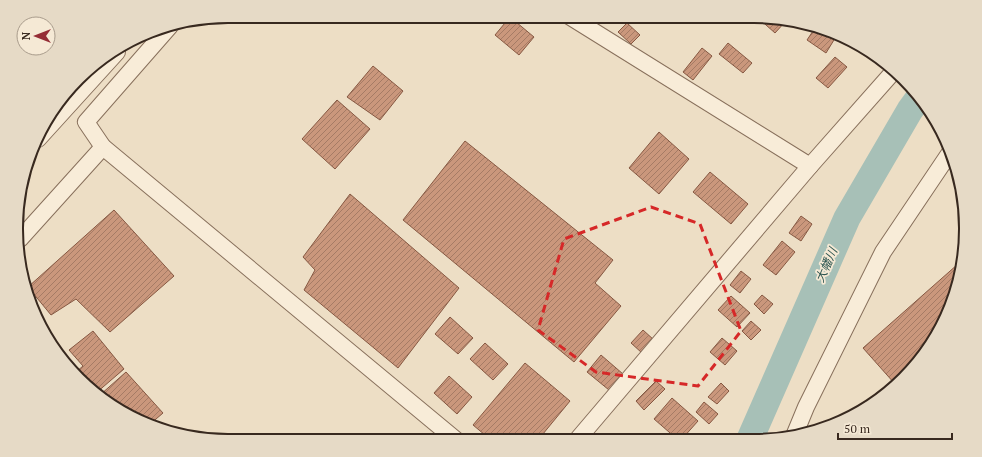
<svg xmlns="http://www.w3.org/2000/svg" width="982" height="457" viewBox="0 0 982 457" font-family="'PT Serif','Noto Sans JP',serif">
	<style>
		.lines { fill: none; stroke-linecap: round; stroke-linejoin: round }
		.river { stroke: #a7c0b7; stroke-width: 27 }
		.building { fill: url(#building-hatch); stroke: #865842 }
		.minor-casing { stroke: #88705c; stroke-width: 18 }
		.minor { stroke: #f8ecd8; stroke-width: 16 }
		.marked { fill: none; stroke: #d62828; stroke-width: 3; stroke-dasharray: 8 5; stroke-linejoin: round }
		.labels { text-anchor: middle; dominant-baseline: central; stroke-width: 3.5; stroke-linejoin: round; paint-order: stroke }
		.water-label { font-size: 12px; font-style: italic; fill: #2f5752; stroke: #f5e9d5 }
		.rim { fill: none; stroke: #38291f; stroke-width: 2 }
	</style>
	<defs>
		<pattern id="building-hatch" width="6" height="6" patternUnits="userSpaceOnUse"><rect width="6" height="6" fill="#ca977c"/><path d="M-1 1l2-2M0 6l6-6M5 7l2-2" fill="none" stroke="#a57b65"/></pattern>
	</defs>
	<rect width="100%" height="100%" fill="#eddec5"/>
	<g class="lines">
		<path class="river" d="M750,439L847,218L910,110L918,99"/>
	</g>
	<g class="building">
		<path d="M590,16H603L597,22Z"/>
		<path d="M510,17L534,37L519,55L495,35Z"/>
		<path d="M757,17L785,22L775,33Z"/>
		<path d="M627,23L640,35L631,44L618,32Z"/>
		<path d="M815,28L831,31L837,35L826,53L807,40Z"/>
		<path d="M728,43L752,63L743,73L719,54Z"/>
		<path d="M702,48L712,56L693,80L683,72Z"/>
		<path d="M835,57L847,67L828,88L816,78Z"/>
		<path d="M373,66L403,91L380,120L347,97Z"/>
		<path d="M337,100L370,129L335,169L302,139Z"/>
		<path d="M659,132L689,159L659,194L629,168Z"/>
		<path d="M465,141L613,260L595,283L621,306L574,362L403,220Z"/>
		<path d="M710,172L748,204L731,224L693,192Z"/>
		<path d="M350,194L459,288L398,368L304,290L315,270L303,257Z"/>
		<path d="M114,210L174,276L110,332L76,299L51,315L28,287Z"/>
		<path d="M801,216L812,224L801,241L789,233Z"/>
		<path d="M782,241L795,252L776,275L763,265Z"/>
		<path d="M958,264L950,310L922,358L895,384L863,348Z"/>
		<path d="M741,271L751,279L740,293L730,285Z"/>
		<path d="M762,295L773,304L764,314L754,304Z"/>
		<path d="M731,296L750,313L737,327L718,310Z"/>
		<path d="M450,317L473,338L458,354L435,334Z"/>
		<path d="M751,321L761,330L751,340L742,331Z"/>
		<path d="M643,330L654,340L642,353L631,343Z"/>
		<path d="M93,331L124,369L96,393L91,390L76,372L83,366L69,350Z"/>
		<path d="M722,338L737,351L725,365L710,352Z"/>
		<path d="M485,343L508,364L493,380L470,359Z"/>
		<path d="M601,355L623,374L609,390L587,372Z"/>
		<path d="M525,363L570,401L538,440H491L473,425Z"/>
		<path d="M126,372L163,413L149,425L100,395Z"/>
		<path d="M449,376L472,397L457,414L434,393Z"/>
		<path d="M656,381L665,389L644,410L636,401Z"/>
		<path d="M721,383L729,391L717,404L708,397Z"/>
		<path d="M672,398L698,421L682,439H677L654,419Z"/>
		<path d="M704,402L718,414L709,424L696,412Z"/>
	</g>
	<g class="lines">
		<g class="minor-casing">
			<g id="minor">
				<path d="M569,16L810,166"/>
				<path d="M170,26L86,122L103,147L456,440"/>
				<path d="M38,139L117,52"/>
				<path d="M20,239L103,147"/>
				<path d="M794,436L806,407L883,252L951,151"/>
				<path d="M577,440L810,166L894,71"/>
			</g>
		</g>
		<use href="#minor" class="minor"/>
	</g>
	<path class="marked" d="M651,207L700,224L741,331L698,386L596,372L538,330L564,239Z"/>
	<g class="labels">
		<g class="water-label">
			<text transform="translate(826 265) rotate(-66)">大幡川</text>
		</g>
	</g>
	<path d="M0 0H982V457H0ZM228 23H754A205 205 0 0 1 959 228V229A205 205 0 0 1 754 434H228A205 205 0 0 1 23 229V228A205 205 0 0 1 228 23Z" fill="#e6dac6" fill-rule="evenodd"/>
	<path class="rim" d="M228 23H754A205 205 0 0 1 959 228V229A205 205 0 0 1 754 434H228A205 205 0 0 1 23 229V228A205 205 0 0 1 228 23Z"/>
	<g transform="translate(36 36) rotate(270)"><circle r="19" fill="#f5e9d5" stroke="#a99c8c"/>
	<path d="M0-3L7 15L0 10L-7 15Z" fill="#952d35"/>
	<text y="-6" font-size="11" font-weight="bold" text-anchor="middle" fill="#38291f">N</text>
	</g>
	<path d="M838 433v6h114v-6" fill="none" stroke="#38291f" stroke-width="2"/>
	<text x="844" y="433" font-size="12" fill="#38291f" stroke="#f5e9d5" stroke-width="3" paint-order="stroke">50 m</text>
</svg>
